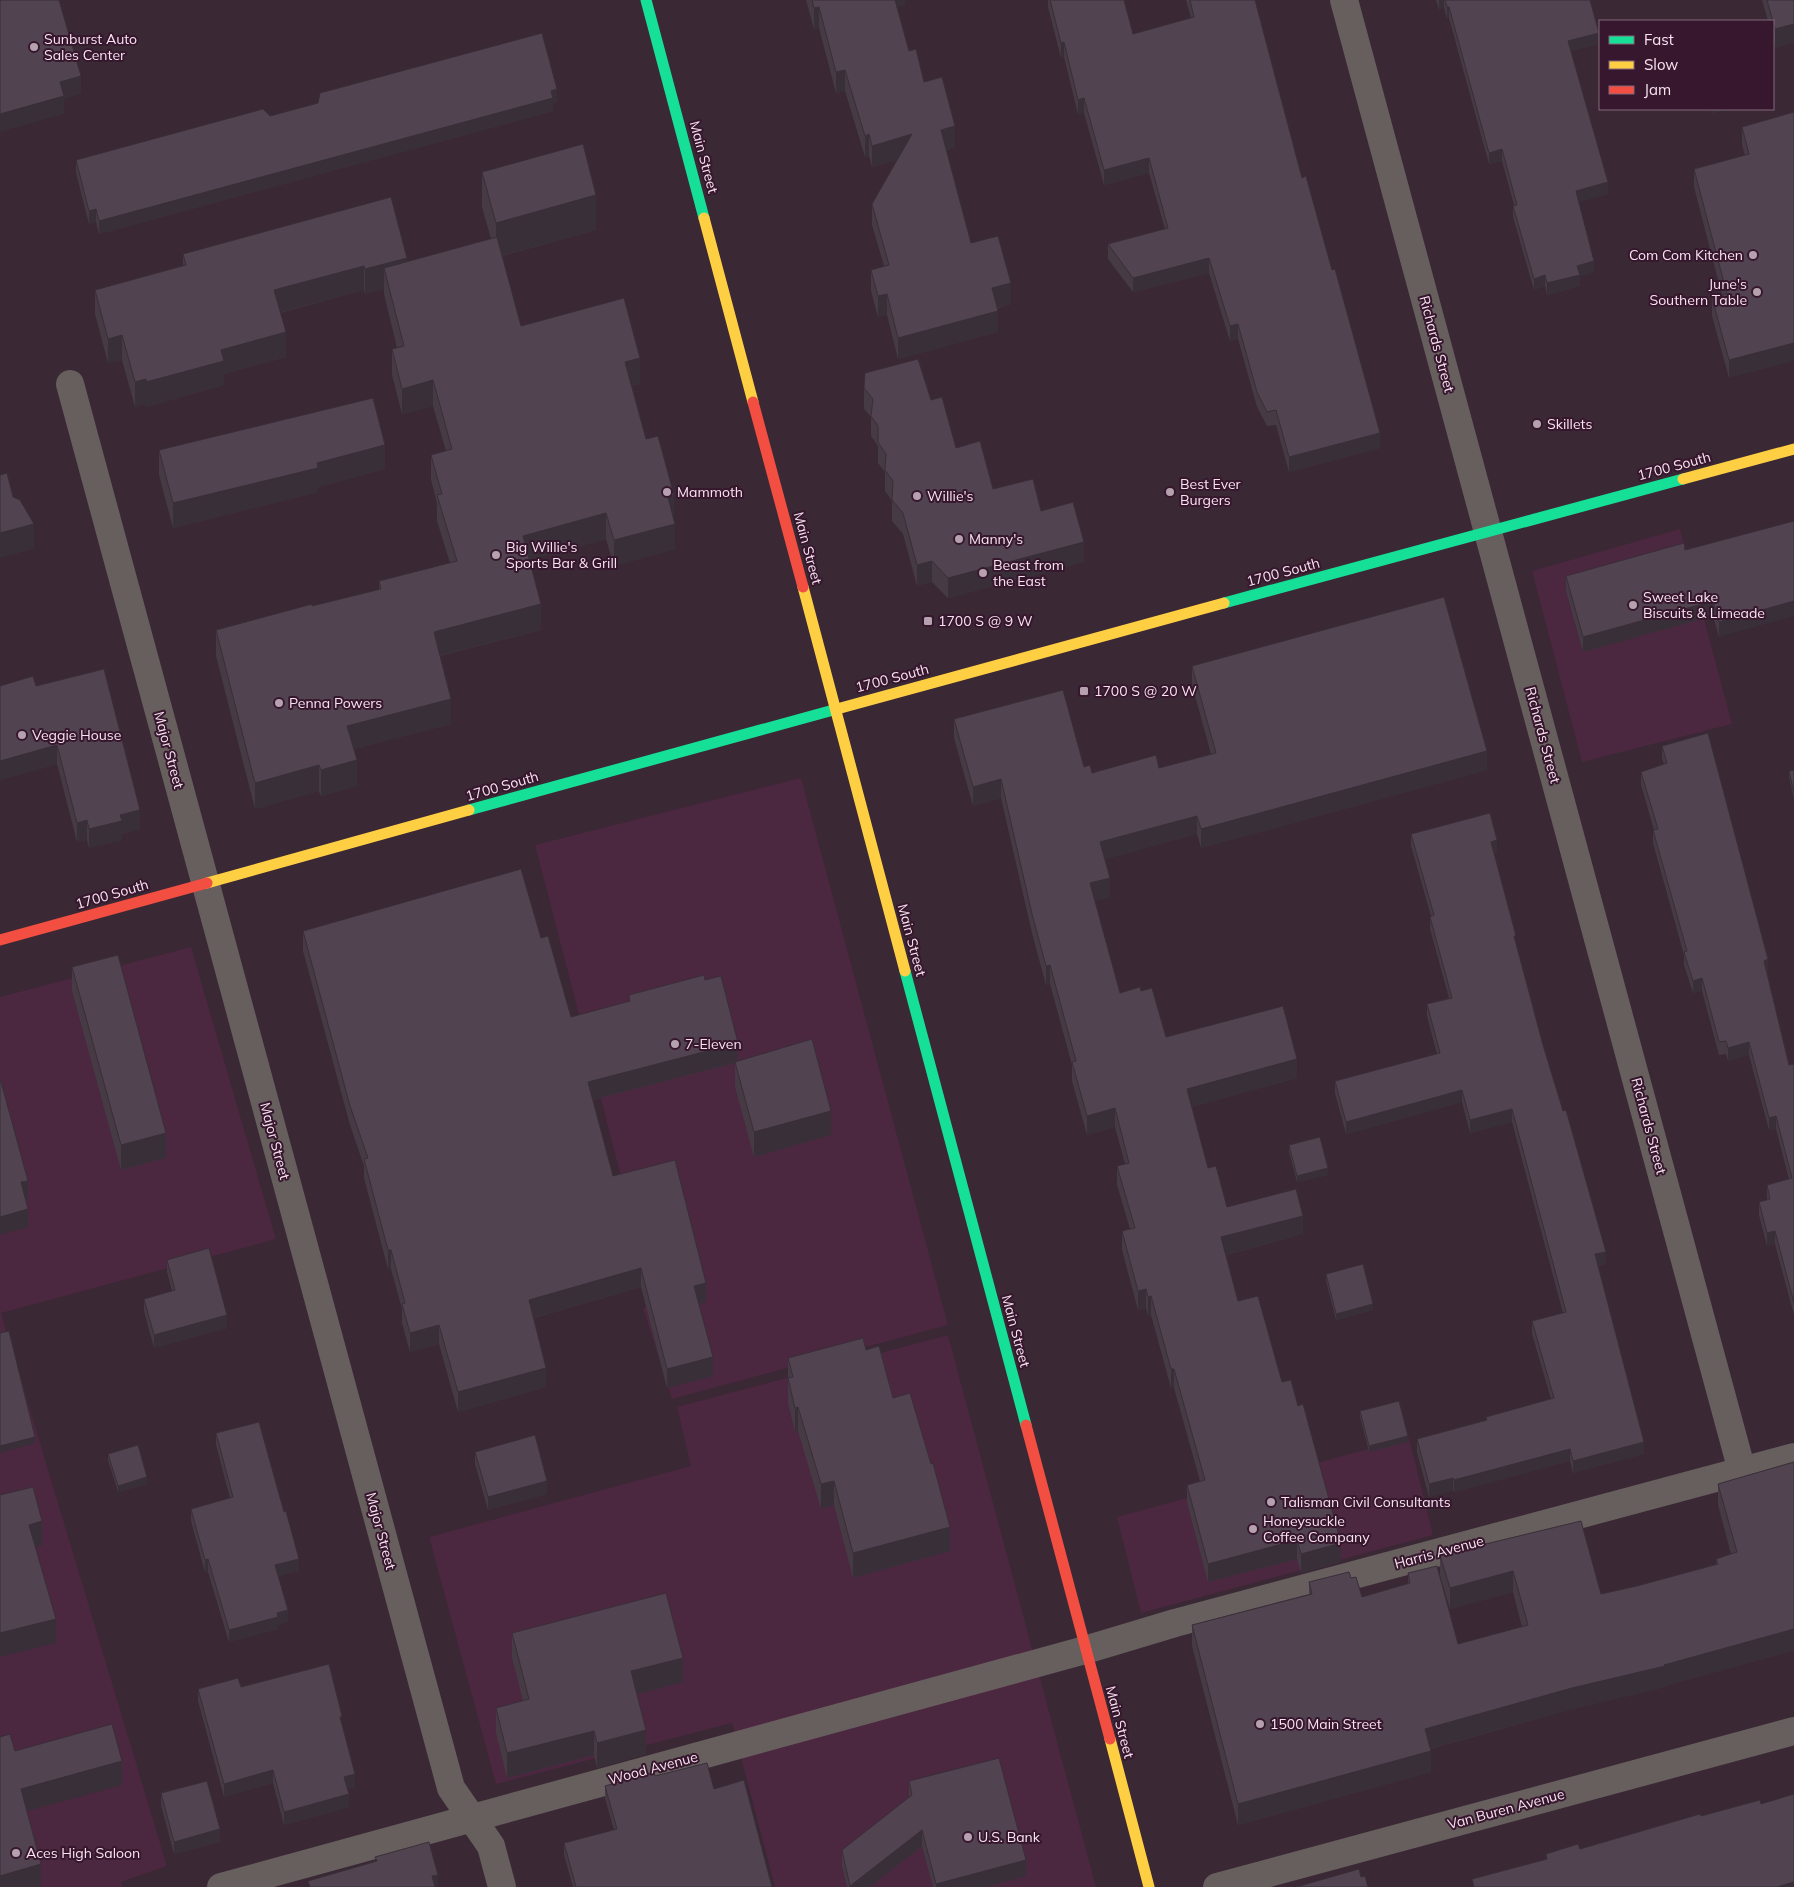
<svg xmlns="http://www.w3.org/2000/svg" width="1794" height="1887" viewBox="0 0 1794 1887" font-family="Mulish,sans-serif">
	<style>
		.built { fill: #4b2740 }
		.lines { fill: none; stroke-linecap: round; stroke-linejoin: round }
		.street { stroke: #675e5e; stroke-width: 28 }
		.fast { stroke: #16e098; stroke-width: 11 }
		.slow { stroke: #ffcf43; stroke-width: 11 }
		.jam { stroke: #f24e42; stroke-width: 11 }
		.wall { fill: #463a45 }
		.shaded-wall { fill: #392f38 }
		.building { fill: #514350; stroke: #392f38 }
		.poi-dot { fill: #b6a2af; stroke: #36172d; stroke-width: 2 }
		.labels { text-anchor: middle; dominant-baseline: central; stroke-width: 4; stroke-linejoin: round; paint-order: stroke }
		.poi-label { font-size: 14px; fill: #f9e3f1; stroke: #36172d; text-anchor: start }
		.street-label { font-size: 14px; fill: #f9e3f1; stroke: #36172d }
	</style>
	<rect width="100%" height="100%" fill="#3a2834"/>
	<g class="built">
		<path d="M1680,529L1732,724L1582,762L1532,571Z"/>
		<path d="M801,778L948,1325L672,1399L643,1308L654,1304L535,845Z"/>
		<path d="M191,947L276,1239L1,1313L167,1866L121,1882L122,1887H0V997Z"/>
		<path d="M948,1335L1096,1887H775L732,1723L496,1784L429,1537L691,1466L677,1407Z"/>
		<path d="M1409,1438L1433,1535L1141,1613L1117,1517Z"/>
	</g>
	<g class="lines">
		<g class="street">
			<path d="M1344,0L1742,1471"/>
			<path d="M70,384L451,1788L491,1846L502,1887"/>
			<path d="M221,1887L1085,1650L1175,1623L1794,1457"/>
			<path d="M1217,1887L1794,1731"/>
		</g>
		<g class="fast">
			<path d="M646,0L704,218"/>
			<path d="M1224,603L1683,479"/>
			<path d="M469,810L837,709"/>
			<path d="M905,971L1026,1425"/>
		</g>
		<g class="slow">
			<path d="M704,218L753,402"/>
			<path d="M1683,479L1794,449"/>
			<path d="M803,587L905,971"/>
			<path d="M837,709L1224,603"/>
			<path d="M207,883L469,810"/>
			<path d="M1110,1739L1149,1887"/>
		</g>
		<g class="jam">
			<path d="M753,402L803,587"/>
			<path d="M0,940L207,883"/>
			<path d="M1026,1425L1110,1739"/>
		</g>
	</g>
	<g class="wall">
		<path d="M806,0H905V5L897,7L909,51L924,82L955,147L946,150L971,243L1011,304L998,308V332L898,359L887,315L878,317L871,291V270L884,266L872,225V204L897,160L872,167L869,156L865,157L845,91L836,93L819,28L814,29Z"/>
		<path d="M1048,0H1124L1133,34L1191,18L1186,0H1255L1302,178L1380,448L1289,472L1276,425L1267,426L1257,407L1238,339L1230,341L1209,273L1133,292L1108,259V244L1165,229L1149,173L1104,185L1084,113L1078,114L1064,57L1061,58L1048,7Z"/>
		<path d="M1436,0H1590L1599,44L1571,51L1608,194L1579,202L1594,272L1580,276V286L1547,295L1545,286L1534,290L1513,217V206L1514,205L1502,161L1489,164L1449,18L1447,19L1444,8L1439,10Z"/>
		<path d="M1762,0H1794V42L1775,48L1773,40V21H1768Z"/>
		<path d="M557,102L553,103V111L99,234L96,222L89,224L76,173V160L270,116Z"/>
		<path d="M1794,112L1729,378L1712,316V298L1722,295L1694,187V169L1745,156L1742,145V127Z"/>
		<path d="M482,172L596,230L502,256L521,326L640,384L632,386L646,439L674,520L675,549L614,566L606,539L529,560L541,630L440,656L451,724L354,749L357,786L321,796L319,791L255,809L216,656V630L379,590V581L450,563L437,521V503L431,480V455L446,451L433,406L402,414L392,375V349L397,348L384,294V289L365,294L364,290L280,313L286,357L224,374V385L146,407V404L135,407L122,360L108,363L95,314V290L183,266V254L407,262L491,239L482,207Z"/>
		<path d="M864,388L931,400L956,448L993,489L1041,511L1084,562L948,598L932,582L917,586L903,534L892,521V501L885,491V472L878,463V446L871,436V417L864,409Z"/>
		<path d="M159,450L385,469L318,487V492L173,528L159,475Z"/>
		<path d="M1794,521L1719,637L1713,616L1583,652L1566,591V576L1685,550Z"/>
		<path d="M1192,666L1487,770L1201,848L1197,834L1105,859L1110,897L1094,901L1120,993L1141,991L1166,1037L1297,1078L1191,1107L1208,1168L1227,1207L1303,1234L1226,1255L1238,1301L1282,1382L1341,1562L1301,1573L1297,1559L1208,1582L1187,1503V1485L1200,1481L1174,1388H1171L1151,1315L1148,1316L1146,1308L1138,1310L1122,1250V1231L1130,1229L1117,1185V1166L1125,1164L1115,1127L1087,1135L1072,1081V1065L1050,984L1046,985L1032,933L1001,798L973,806L954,738V719L1092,773L1159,768L1211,754L1192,685Z"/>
		<path d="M0,686H36L140,829L122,834V840L89,848L87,840L77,842L57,764L0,780Z"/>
		<path d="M1662,746L1768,972H1767L1789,1065L1794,1064V1315L1775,1244L1767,1246L1759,1215V1202L1767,1200V1185L1789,1179L1776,1129L1769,1130L1749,1055L1728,1061L1726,1054L1719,1055L1702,991L1693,993L1684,965V955L1653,843V830H1654L1641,785V772L1664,764L1662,759Z"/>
		<path d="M1794,770V800L1789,777V771Z"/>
		<path d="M1411,834L1497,852L1494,853L1516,945L1543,1045L1606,1264L1598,1266L1644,1454L1573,1473L1570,1461L1454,1492L1453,1490L1429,1497L1417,1452V1439L1486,1420V1417L1551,1399L1532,1334V1321L1563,1313L1512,1122L1470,1133L1462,1102L1346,1134L1335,1093V1081L1437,1054L1427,1016V1004L1449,998L1430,929V917L1431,916L1411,846Z"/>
		<path d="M303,931L541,938L571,1017L629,1002V995L705,980L738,1061L831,1135L754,1157L735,1087V1063L593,1100L613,1176L706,1302L699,1304L713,1376L667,1388L641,1287L534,1318L546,1387L458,1412L439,1344L410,1352L402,1323V1309L391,1269H388L364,1178V1166L350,1125L303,951Z"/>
		<path d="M72,967L166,1158L121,1170L72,991Z"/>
		<path d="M1289,1145L1328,1175L1297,1182L1289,1152Z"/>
		<path d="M167,1260L227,1328L154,1348L144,1311V1299L172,1291L167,1272Z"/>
		<path d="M1326,1274L1373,1310L1336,1320L1326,1281Z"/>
		<path d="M866,1350L893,1398L950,1551L853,1578L834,1505L821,1509L798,1431L795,1432L788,1403V1358Z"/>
		<path d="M1360,1411L1408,1442L1369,1452L1360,1417Z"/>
		<path d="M216,1433L299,1571L278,1576L288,1622L278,1625V1629L229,1642L208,1572H205L191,1521V1509L230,1498L216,1445Z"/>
		<path d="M475,1452L547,1494L488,1510L475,1464Z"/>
		<path d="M108,1454L147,1484L118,1492L108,1460Z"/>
		<path d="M1794,1462V1650L1665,1686V1687L1572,1709L1430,1749L1431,1772L1238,1825L1192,1646V1625L1309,1594V1582L1351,1578L1362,1597L1408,1584V1573L1458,1644L1522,1627L1513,1592L1450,1609L1440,1576V1555L1601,1594L1637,1586L1716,1564V1559L1731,1554L1718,1505V1484Z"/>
		<path d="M512,1633L683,1682L637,1694L646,1754L597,1768L594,1755L507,1778L496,1733V1708L523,1701L512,1658Z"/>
		<path d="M241,1687L342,1725L355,1787L347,1789L349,1807L284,1825L273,1783L224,1797L198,1701V1689Z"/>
		<path d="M655,1776L714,1789L772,1887H573L564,1855V1843L614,1830L605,1798V1786Z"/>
		<path d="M909,1781L1026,1876L986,1887H933L922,1846L870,1887H847L842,1866V1850L909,1798Z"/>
		<path d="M161,1793L220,1842L174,1854L161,1805Z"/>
	</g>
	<g class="shaded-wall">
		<path d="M892,0H905V5L892,9Z"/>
		<path d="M1439,0H1444V8L1439,10Z"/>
		<path d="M819,7V28L814,29V8Z"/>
		<path d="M1447,7H1449V18L1447,19Z"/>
		<path d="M1794,24V42L1775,48V29Z"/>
		<path d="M1599,33V44L1568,52V41Z"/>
		<path d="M1064,42V57L1061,58V43Z"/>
		<path d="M845,70V91L836,93V72Z"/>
		<path d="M81,76V94L64,99V114L0,132V114L60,82Z"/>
		<path d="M557,89V102L553,103V111L99,234V221Z"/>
		<path d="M1084,98V113L1078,114V100Z"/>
		<path d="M1711,109H1730L1711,114Z"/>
		<path d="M955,126V147L941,151V130Z"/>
		<path d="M869,134V156L865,157V136Z"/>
		<path d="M912,134V156L872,167V146Z"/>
		<path d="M1502,149V161L1489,164V153Z"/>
		<path d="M1149,158V173L1104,185V170Z"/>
		<path d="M1608,182V194L1576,203V191Z"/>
		<path d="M596,195V230L496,257V223Z"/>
		<path d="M96,209V222L89,224V211Z"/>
		<path d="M407,258V282L384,268V289L365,294V269Z"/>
		<path d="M1209,258V273L1133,292V278Z"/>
		<path d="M1594,261V272L1580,276V286L1547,295V283L1577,266Z"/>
		<path d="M364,266V290L274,314V290Z"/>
		<path d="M1545,275V286L1534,290V279Z"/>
		<path d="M1011,283V304L992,309V288Z"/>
		<path d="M887,294V315L878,317V296Z"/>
		<path d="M998,311V332L898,359V338Z"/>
		<path d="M1238,324V339L1230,341V326Z"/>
		<path d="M286,332V357L224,374V385L146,407V382L221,350Z"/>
		<path d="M122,335V360L108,363V339Z"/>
		<path d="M1794,343V361L1729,378V360Z"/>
		<path d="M640,358V384L625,388V362Z"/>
		<path d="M146,379V404L135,407V382Z"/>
		<path d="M433,380V406L402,414V389Z"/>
		<path d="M1380,433V448L1289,472V457Z"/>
		<path d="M385,445V469L318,487V492L173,528V503Z"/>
		<path d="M674,495V521L668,497Z"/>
		<path d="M606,513V539L523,562V536Z"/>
		<path d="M34,524V549L0,558V533Z"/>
		<path d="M675,524V549L614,566V540Z"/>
		<path d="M1084,542V562L948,598V578Z"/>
		<path d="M932,561V582L917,586V565Z"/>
		<path d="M1713,601V616L1583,652V637Z"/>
		<path d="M1794,601V616L1719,637V622Z"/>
		<path d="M541,604V630L434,657V632Z"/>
		<path d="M451,699V724L347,751V726Z"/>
		<path d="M57,745V764L0,780V761Z"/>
		<path d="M1487,751V770L1201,848V829Z"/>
		<path d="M357,760V786L321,796V770Z"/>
		<path d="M319,765V791L255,809V783Z"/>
		<path d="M1001,779V798L973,806V787Z"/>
		<path d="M140,810V829L122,834V840L89,848V829L120,815Z"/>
		<path d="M1197,816V834L1100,861V842Z"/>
		<path d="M87,820V840L77,842V823Z"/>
		<path d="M1497,840V852L1491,854V842Z"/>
		<path d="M1110,878V897L1090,902V883Z"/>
		<path d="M1768,959V972L1764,973V961Z"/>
		<path d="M1050,965V984L1046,985V966Z"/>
		<path d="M1702,978V991L1693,993V981Z"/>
		<path d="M1749,1042V1055L1728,1061V1048Z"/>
		<path d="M738,1043V1062L588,1101V1082Z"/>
		<path d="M1297,1059V1078L1187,1108V1089Z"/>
		<path d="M1462,1090V1102L1346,1134V1122Z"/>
		<path d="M1115,1108V1127L1087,1135V1116Z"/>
		<path d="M1512,1109V1122L1470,1133V1120Z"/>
		<path d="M831,1111V1135L754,1157V1132Z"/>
		<path d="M1776,1116V1129L1769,1130V1118Z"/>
		<path d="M166,1133V1158L121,1170V1145Z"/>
		<path d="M1328,1168V1175L1297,1182V1176Z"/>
		<path d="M28,1181V1199L21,1200V1182Z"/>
		<path d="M28,1209V1227L0,1235V1217Z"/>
		<path d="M1303,1216V1234L1221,1256V1237Z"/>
		<path d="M1775,1231V1244L1767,1246V1233Z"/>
		<rect x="388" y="1250" width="3" height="19"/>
		<path d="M1606,1252V1264L1595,1267V1254Z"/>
		<path d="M641,1268V1287L529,1319V1300Z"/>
		<path d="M706,1283V1302L694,1306V1286Z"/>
		<path d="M1146,1289V1308L1138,1310V1291Z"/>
		<path d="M1151,1296V1315L1148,1316V1297Z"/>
		<path d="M1373,1304V1310L1336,1320V1314Z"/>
		<path d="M227,1315V1328L154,1348V1335Z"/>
		<path d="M439,1325V1344L410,1352V1333Z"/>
		<path d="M713,1357V1376L667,1388V1369Z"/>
		<path d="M546,1368V1387L458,1412V1392Z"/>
		<rect x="1171" y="1369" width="3" height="19"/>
		<path d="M798,1407V1431L795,1432V1408Z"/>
		<path d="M1408,1436V1442L1369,1452V1446Z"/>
		<path d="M35,1437V1443L0,1453V1446Z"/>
		<path d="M1644,1442V1454L1573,1473V1461Z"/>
		<path d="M1570,1449V1461L1454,1492V1480Z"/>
		<path d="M147,1477V1484L118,1492V1486Z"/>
		<path d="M1453,1478V1490L1429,1497V1484Z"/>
		<path d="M547,1481V1494L488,1510V1497Z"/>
		<path d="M834,1481V1505L821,1509V1484Z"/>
		<path d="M42,1521V1546L29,1549V1525Z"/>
		<path d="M950,1527V1551L853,1578V1553Z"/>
		<path d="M1297,1540V1559L1208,1582V1564Z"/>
		<path d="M1341,1543V1562L1301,1573V1554Z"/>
		<path d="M208,1559V1572H205V1560Z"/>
		<path d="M299,1559V1571L275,1577V1565Z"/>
		<path d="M1513,1571V1592L1450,1609V1588Z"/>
		<path d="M288,1610V1622L278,1625V1629L229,1642V1630L277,1613Z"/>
		<path d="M56,1619V1643L0,1657V1633Z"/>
		<path d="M1794,1629V1650L1665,1686V1687L1572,1709L1425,1750V1729L1572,1688L1664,1665Z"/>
		<path d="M683,1658V1682L631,1696V1671Z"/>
		<path d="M646,1730V1754L597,1768V1743Z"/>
		<path d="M594,1731V1755L507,1778V1753Z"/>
		<path d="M1431,1751V1772L1238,1825V1804Z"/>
		<path d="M122,1761V1785L21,1813V1789Z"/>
		<path d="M273,1770V1783L224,1797V1784Z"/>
		<path d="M355,1774V1787L344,1790V1777Z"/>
		<path d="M349,1794V1807L284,1825V1812Z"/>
		<path d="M220,1829V1842L174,1854V1842Z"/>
		<path d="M922,1830V1846L870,1887H850V1886Z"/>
		<path d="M1026,1860V1876L986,1887H936V1884Z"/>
		<path d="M41,1864V1887H0V1876Z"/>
		<path d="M438,1875V1886L432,1887V1876Z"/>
		<path d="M1794,1882V1887H1777Z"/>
	</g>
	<g class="building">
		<path d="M0,0H59L81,76L60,82L64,96L0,114Z"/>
		<path d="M812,0H895L909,51L916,49L924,82L942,77L955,126L941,130L971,243L998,236L1011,283L992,288L998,311L898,338L887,294L878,296L871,270L889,265L872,204L912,134L872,146L869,134L865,136L845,70L836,72L819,7L814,8Z"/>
		<path d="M1050,0H1124L1133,34L1194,17L1190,0H1255L1302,178L1306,176L1332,270L1335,269L1380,433L1289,457L1276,410L1267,412L1257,392L1238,324L1230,326L1209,258L1133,278L1108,244L1168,228L1149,158L1104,170L1084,98L1078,100L1064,42L1061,43Z"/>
		<path d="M1445,0H1590L1599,33L1568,41L1608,182L1576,191L1594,261L1577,266L1580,275L1547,283L1545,275L1534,279L1513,206L1517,205L1502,149L1489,153L1449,7H1447Z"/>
		<path d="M1767,0H1794V24L1775,29Z"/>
		<path d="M542,33L557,89L551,91L553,98L99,221L96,209L89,211L76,160L263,109L270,116L318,103L320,93Z"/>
		<path d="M1794,112V343L1729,360L1712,298L1727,294L1694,169L1749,154L1742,127Z"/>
		<path d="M583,144L596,195L496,223L482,172Z"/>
		<path d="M391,197L407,258L365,269L364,266L274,290L286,332L221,350L224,361L146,382V379L135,382L122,335L108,339L95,290L186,265L183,254Z"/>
		<path d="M497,237L521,326L624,298L640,358L625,362L646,439L658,436L674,495L668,497L675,524L614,540L606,513L523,536L541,604L434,632L451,699L347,726L357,760L321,770L319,765L255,783L216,630L312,604V606L381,589L379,581L457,561L437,495L442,494L431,455L452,449L433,380L402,389L392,349L404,346L384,268Z"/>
		<path d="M918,359L931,400L942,397L956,448L980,441L993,489L1033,479L1041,511L1073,502L1084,542L948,578L932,561L917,565L903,513L892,500L893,481L885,470L886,454L878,442V426L871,416L873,399L864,388L865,373Z"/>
		<path d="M373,398L385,445L317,463L318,468L173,503L159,450Z"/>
		<path d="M7,473L13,497L20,500L34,524L0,533V475Z"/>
		<path d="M1794,521V601L1719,622L1713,601L1583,637L1566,576L1684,543L1685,550Z"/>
		<path d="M1444,597L1487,751L1201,829L1197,816L1100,842L1110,878L1090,883L1120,993L1140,987L1141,991L1152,988L1166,1037L1283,1006L1297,1059L1187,1089L1208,1168L1216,1166L1227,1207L1296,1189L1303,1216L1221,1237L1238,1301L1258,1296L1282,1382L1291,1380L1298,1406L1303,1404L1341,1543L1301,1554L1297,1540L1208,1564L1187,1485L1205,1480L1174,1369H1171L1151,1296L1148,1297L1146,1289L1138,1291L1122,1231L1135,1228L1117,1166L1129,1163L1115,1108L1087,1116L1072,1062L1076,1061L1050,965L1046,966L1032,914L1001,779L973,787L954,719L1063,690L1084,767L1090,765L1092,773L1156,755L1159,768L1216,753L1192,666Z"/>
		<path d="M104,669L140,810L120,815L122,821L89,829L87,820L77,823L57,745L0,761V686L33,676L36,686Z"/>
		<path d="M1708,733L1768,959L1764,961L1789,1065L1794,1064V1303L1775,1231L1767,1233L1759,1202L1770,1199L1767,1185L1792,1178L1776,1116L1769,1118L1749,1042L1728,1048L1726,1041L1719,1042L1702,978L1693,981L1684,952L1687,951L1653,830L1658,829L1641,772L1667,763L1662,746Z"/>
		<path d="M1794,770V793L1789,771Z"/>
		<path d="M1490,813L1497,840L1491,842L1516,936H1514L1543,1045L1563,1111L1566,1110L1606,1252L1595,1254L1644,1442L1573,1461L1570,1449L1454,1480L1453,1478L1429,1484L1417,1439L1487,1420L1486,1417L1554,1398L1532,1321L1566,1312L1512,1109L1470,1120L1462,1090L1346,1122L1335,1081L1440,1053L1427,1004L1452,998L1430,917L1434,915L1411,834Z"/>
		<path d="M521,869L541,938L548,936L571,1017L630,1001L629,995L704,975L705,980L721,976L738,1043L588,1082L613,1176L675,1160L706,1283L694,1286L713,1357L667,1369L641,1268L529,1300L546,1368L458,1392L439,1325L410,1333L402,1304L405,1303L391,1250H388L364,1159L368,1158L350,1106L303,931Z"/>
		<path d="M118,955L166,1133L121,1145L72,967Z"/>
		<path d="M812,1039L831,1111L754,1132L735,1062Z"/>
		<path d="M0,1078L28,1181L21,1182L28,1209L0,1217Z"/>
		<path d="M1320,1137L1328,1168L1297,1176L1289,1145Z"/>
		<path d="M209,1248L227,1315L154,1335L144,1299L175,1290L167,1260Z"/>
		<path d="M1363,1264L1373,1304L1336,1314L1326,1274Z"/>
		<path d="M9,1331L35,1437L0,1446V1333Z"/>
		<path d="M863,1338L866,1350L879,1346L893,1398L910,1393L931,1464L933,1463L950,1527L853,1553L834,1481L821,1484L798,1407L795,1408L788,1378L793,1377L788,1358Z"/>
		<path d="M1399,1401L1408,1436L1369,1446L1360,1411Z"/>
		<path d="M259,1422L284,1512L286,1511L299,1559L275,1565L288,1610L277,1613L278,1617L229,1630L208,1559L205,1560L191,1509L233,1497L216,1433Z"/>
		<path d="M535,1435L547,1481L488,1497L475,1452Z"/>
		<path d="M138,1445L147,1477L118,1486L108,1454Z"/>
		<path d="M1794,1462V1629L1664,1665L1665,1666L1572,1688L1425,1729L1431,1751L1238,1804L1192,1625L1312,1594L1309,1582L1349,1572L1351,1578L1356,1577L1362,1597L1410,1583L1408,1573L1437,1566L1458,1644L1528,1625L1513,1571L1450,1588L1440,1555L1581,1521L1601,1594L1637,1586L1718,1564L1716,1559L1737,1552L1718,1484Z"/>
		<path d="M33,1487L42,1521L29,1525L56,1619L0,1633V1495Z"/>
		<path d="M666,1593L683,1658L631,1671L646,1730L597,1743L594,1731L507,1753L496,1708L529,1699L512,1633Z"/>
		<path d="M329,1664L342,1716L340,1717L355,1774L344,1777L349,1794L284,1812L273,1770L224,1784L198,1689L238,1678L241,1687Z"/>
		<path d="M112,1724L122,1761L21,1789L41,1864L0,1876V1737L10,1734L15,1751Z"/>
		<path d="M999,1758L1026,1860L936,1884L922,1830L850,1886L842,1850L912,1795L909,1781Z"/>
		<path d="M707,1763L714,1789L744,1780L772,1887H576L564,1843L617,1829L605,1786L654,1772L655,1776Z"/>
		<path d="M207,1781L220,1829L174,1842L161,1793Z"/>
		<path d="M1794,1794V1882L1777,1887H1474L1472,1879L1547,1859L1546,1854L1578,1844L1580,1849L1700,1814L1701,1816L1760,1800L1761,1804Z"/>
		<path d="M429,1842L438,1875L432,1876L435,1887H310L308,1881L377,1861L375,1857Z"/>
		<path d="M1359,1869L1361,1877L1365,1876L1368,1887H1296Z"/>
	</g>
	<g class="poi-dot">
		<circle cx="34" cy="47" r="5"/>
		<circle cx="1753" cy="255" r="5"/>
		<circle cx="1757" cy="292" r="5"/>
		<circle cx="1537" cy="424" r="5"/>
		<circle cx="667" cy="492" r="5"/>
		<circle cx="1170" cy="492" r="5"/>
		<circle cx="917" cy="496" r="5"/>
		<circle cx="959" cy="539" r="5"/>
		<circle cx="496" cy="555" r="5"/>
		<circle cx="983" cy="573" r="5"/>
		<circle cx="1633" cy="605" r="5"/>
		<rect x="923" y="616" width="10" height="10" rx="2.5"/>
		<rect x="1079" y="686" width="10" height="10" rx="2.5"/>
		<circle cx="279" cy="703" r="5"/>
		<circle cx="22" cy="735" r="5"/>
		<circle cx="675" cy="1044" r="5"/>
		<circle cx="1271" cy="1502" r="5"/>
		<circle cx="1253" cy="1529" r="5"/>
		<circle cx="1260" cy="1724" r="5"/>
		<circle cx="968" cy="1837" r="5"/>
		<circle cx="16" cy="1853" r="5"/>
	</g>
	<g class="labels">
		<g class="poi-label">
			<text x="44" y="39">Sunburst Auto<tspan x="44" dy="16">Sales Center</tspan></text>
			<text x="1743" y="255" text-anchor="end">Com Com Kitchen</text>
			<text x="1747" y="284" text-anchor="end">June's<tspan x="1747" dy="16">Southern Table</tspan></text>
			<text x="1547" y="424">Skillets</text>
			<text x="1180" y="484">Best Ever<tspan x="1180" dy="16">Burgers</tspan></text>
			<text x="677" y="492">Mammoth</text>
			<text x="927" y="496">Willie's</text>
			<text x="969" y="539">Manny's</text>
			<text x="506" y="547">Big Willie's<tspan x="506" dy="16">Sports Bar &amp; Grill</tspan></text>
			<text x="993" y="565">Beast from<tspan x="993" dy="16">the East</tspan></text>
			<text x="1643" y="597">Sweet Lake<tspan x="1643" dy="16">Biscuits &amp; Limeade</tspan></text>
			<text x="938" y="621">1700 S @ 9 W</text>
			<text x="1094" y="691">1700 S @ 20 W</text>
			<text x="289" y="703">Penna Powers</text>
			<text x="32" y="735">Veggie House</text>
			<text x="685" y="1044">7-Eleven</text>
			<text x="1281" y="1502">Talisman Civil Consultants</text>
			<text x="1263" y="1521">Honeysuckle<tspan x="1263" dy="16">Coffee Company</tspan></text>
			<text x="1270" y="1724">1500 Main Street</text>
			<text x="978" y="1837">U.S. Bank</text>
			<text x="26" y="1853">Aces High Saloon</text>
		</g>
		<g class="street-label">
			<text transform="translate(704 157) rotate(75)">Main Street</text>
			<text transform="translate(1437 344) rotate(75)">Richards Street</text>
			<text transform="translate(1674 466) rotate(-15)">1700 South</text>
			<text transform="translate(808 548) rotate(75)">Main Street</text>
			<text transform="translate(1283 572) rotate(-15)">1700 South</text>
			<text transform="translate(892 678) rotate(-15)">1700 South</text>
			<text transform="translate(1543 735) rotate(75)">Richards Street</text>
			<text transform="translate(169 750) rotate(75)">Major Street</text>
			<text transform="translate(502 786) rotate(-16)">1700 South</text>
			<text transform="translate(112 894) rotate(-16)">1700 South</text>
			<text transform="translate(912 940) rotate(75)">Main Street</text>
			<text transform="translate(1649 1126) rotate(75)">Richards Street</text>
			<text transform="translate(275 1141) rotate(75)">Major Street</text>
			<text transform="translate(1016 1331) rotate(75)">Main Street</text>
			<text transform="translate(381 1531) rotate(75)">Major Street</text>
			<text transform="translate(1439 1552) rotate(-15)">Harris Avenue</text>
			<text transform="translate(1120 1722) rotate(75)">Main Street</text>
			<text transform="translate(653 1768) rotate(-15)">Wood Avenue</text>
			<text transform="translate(1506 1809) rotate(-15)">Van Buren Avenue</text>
		</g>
	</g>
	<rect x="1599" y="20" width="175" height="90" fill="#36172d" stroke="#84697b"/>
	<rect x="1609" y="36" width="25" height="8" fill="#16e098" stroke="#84697b"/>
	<text x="1644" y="45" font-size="15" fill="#f9e3f1">Fast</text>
	<rect x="1609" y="61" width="25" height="8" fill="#ffcf43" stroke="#84697b"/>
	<text x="1644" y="70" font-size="15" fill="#f9e3f1">Slow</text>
	<rect x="1609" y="86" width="25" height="8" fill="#f24e42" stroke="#84697b"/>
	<text x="1644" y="95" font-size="15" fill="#f9e3f1">Jam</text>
</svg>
